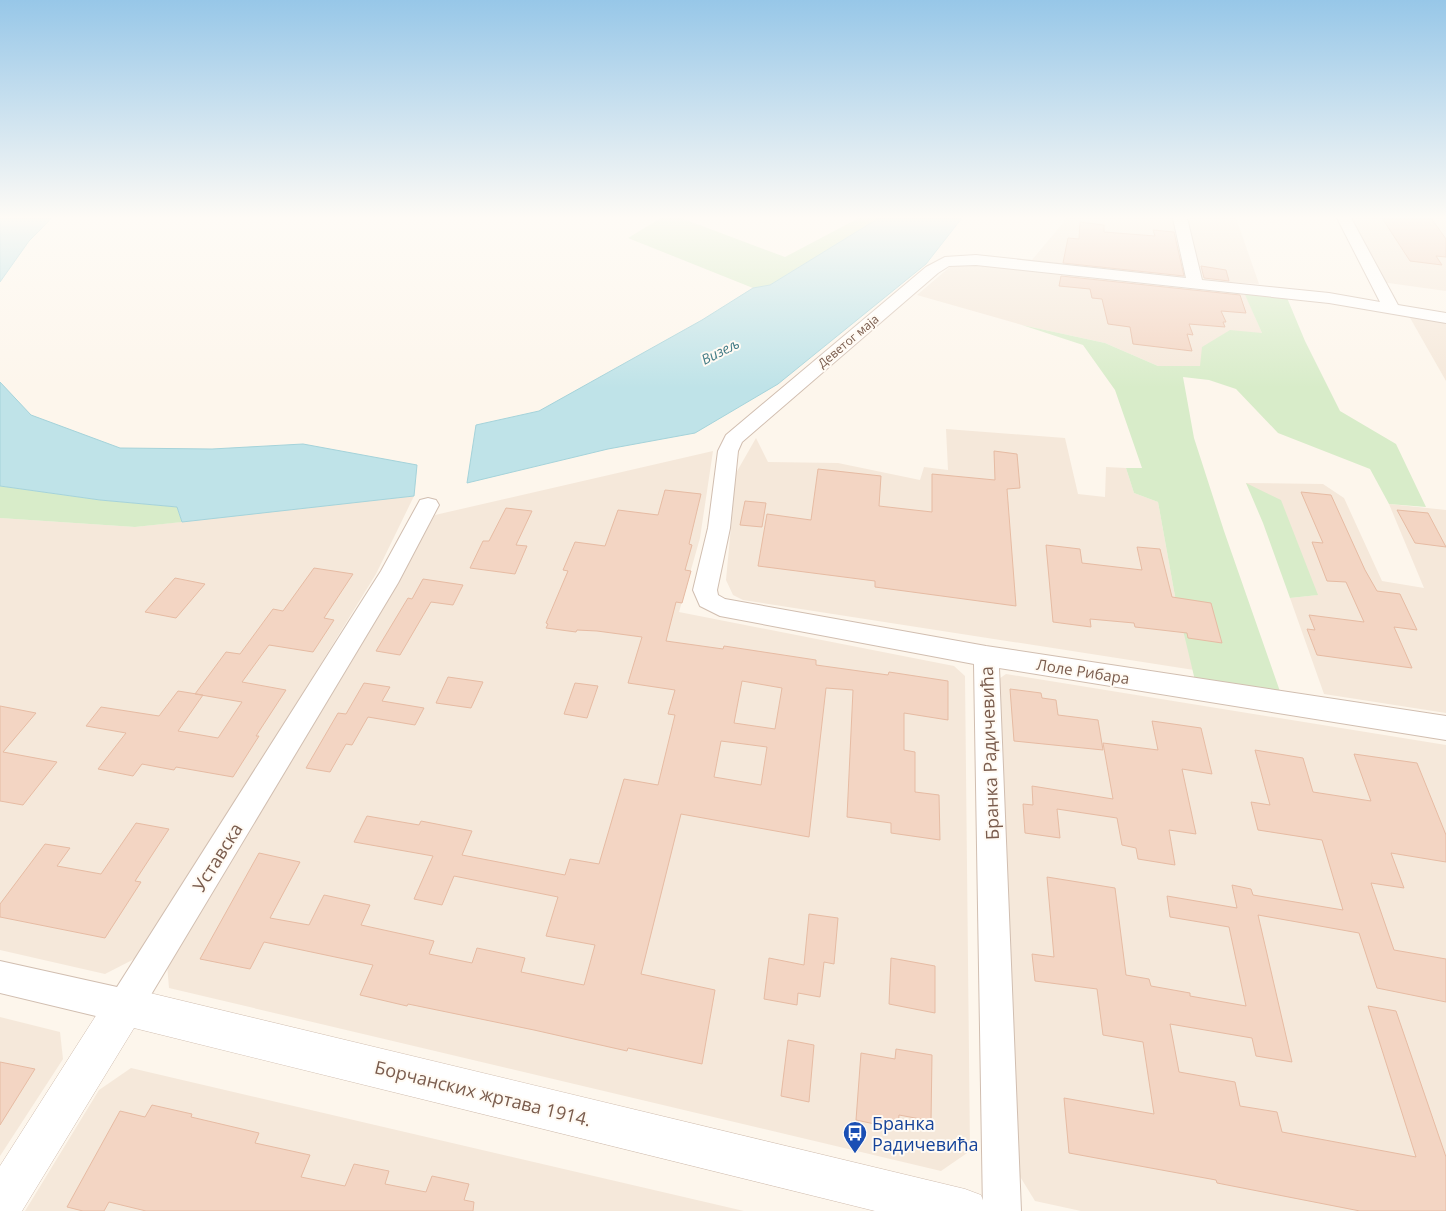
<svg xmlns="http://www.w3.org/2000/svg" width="1446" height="1211" viewBox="0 0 1446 1211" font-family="'Open Sans',sans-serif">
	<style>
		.residential { fill: #f5e8da }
		.green { fill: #d8ecc9 }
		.water { fill: #bfe3e8; stroke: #a5d3da }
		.building { fill: #f3d5c3; stroke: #e6bba3; fill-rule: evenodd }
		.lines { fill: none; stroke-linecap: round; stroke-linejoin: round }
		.minor-casing { stroke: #d1beb0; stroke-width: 2 }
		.tertiary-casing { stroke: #d1beb0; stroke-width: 1 }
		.minor { fill: #fff; fill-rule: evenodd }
		.tertiary { fill: #fff; fill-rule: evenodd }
		.labels { text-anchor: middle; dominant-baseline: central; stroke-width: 4; stroke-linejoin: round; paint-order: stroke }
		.far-street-label { font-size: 12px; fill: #7a5c4d; stroke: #fffaf3 }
		.far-water-label { font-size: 14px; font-style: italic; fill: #437c86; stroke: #fffaf3 }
		.street-label { font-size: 15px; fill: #7a5c4d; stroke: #fffaf3 }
		.near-street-label { font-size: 18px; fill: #7a5c4d; stroke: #fffaf3 }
		.near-transit-label { font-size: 18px; fill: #164399; stroke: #fffaf3; text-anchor: start }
	</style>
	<rect width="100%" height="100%" fill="#fdf6ec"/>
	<g class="residential">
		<path d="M1067,218H1236L1259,284L1183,279L1032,260Z"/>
		<path d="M1340,218H1446V291L1374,281Z"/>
		<path d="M966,264L1244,291L1262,333L1201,366H1158L1105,343L1022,325L917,295L951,266Z"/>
		<path d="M1409,316L1446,322V381Z"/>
		<path d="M946,429L1065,438L1078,494L1105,497L1106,467L1126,468L1134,493L1158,502L1175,596L1194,670L743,600L733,595L726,580L736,473L756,438L768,462L838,463L920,480L924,467L948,470Z"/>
		<path d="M713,451L700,538L679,612L954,666L965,676L970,1151L941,1171L169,988L167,964L351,663L435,515Z"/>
		<path d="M1246,483L1323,484L1344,498L1382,581L1424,588L1389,504L1446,510V713L1324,694L1290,598L1317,595Z"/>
		<path d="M414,496L376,574L142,955L105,974L0,950V518L135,527Z"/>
		<path d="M1006,674L1446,745V1211H1081L1035,1201L1016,1170L996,681Z"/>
		<path d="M0,1017L60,1032L63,1059L0,1156Z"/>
		<path d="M131,1068L744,1211H25L99,1090Z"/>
	</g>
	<g class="green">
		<path d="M661,218H681L785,257L857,219L855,218H879L770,285L753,288L628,238Z"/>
		<path d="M1242,288L1285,293L1305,341L1340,411L1396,444L1426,507L1389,504L1370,469L1278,433L1236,389L1209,380L1183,377L1194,438L1224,531L1284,703L1197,689L1175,596L1158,502L1134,493L1126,468H1142L1115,390L1083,345L1022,325L1105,343L1158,366H1200L1202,347L1230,330L1262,333Z"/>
		<path d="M1246,483L1281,500L1318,595L1290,598L1263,523Z"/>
		<path d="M0,486L100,500L177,507L182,522L135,527L0,518Z"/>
	</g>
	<g class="water">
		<path d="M0,218H52L29,241L0,282Z"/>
		<path d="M879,218H962L926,264L778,384L695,433L608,449L467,483L476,425L539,411L702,320L753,288L770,285Z"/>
		<path d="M0,382L31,415L120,448L212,449L303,444L417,465L414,496L182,522L177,507L100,500L0,486Z"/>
	</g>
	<g class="building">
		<path d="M1382,218H1431L1446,239V257L1436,256L1442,265L1410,261Z"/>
		<path d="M1080,222L1104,225V232L1155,236L1153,230L1174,232L1184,276L1063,263L1068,238L1079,239Z"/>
		<path d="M1201,266L1226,270L1229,281L1204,278Z"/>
		<path d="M1061,276L1240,295L1246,313L1221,311L1226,322H1223L1225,327L1189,324L1193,335L1187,334L1192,351L1133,344L1130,327L1108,324L1102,299L1092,298L1090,289L1059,286Z"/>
		<path d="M994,451L1017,454L1020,488L1007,489L1016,606L875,587V581L758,566L767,514L811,520L818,469L881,476L879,506L932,512V474L995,480Z"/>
		<path d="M665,490L701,494L689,544L692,545L685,570L691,571L682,603L676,602L666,641L723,649L724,646L816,660V665L888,675L889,672L948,681V720L904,713V750L915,752V792L939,795L940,840L891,833V823L847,817L853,690L826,688L809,837L681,814L641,974L715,990L702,1064L628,1048L627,1051L534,1030L408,1004L407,1006L360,995L373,965L264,942L250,969L200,959L259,853L300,862L270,918L309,925L324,895L370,905L361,925L434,941L429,954L472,963L477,948L525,958L521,972L584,985L595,945L546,936L558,897L454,876L442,905L414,899L433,856L354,842L367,816L419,825L421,821L472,831L462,855L565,875L570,859L599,864L624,779L658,785L675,715L668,714L675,690L628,683L642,637L597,631L577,630L576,632L546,628L548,624L546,623L568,571L563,570L575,542L605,546L618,510L658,515ZM742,681L782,688L775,729L734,723ZM721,741L767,747L761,785L714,777Z"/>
		<path d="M1301,492L1331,495L1365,570L1377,591L1400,594L1417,630L1394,627L1412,668L1317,655L1307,629L1315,630L1309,615L1364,622L1346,582L1327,581L1312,542L1323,543Z"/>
		<path d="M745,501L766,503L762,527L740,525Z"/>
		<path d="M506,508L532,511L516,545L527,546L515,574L470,568L483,541H489Z"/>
		<path d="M1397,510L1428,513L1446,547L1415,543Z"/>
		<path d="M1046,545L1080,549L1082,563L1142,570L1137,547L1160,549L1172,597L1211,603L1222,643L1188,638L1187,633L1135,627L1134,623L1090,619L1091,627L1053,622Z"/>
		<path d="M314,568L353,574L324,618L334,620L313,652L269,645L242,682L286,690L256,736H259L233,777L176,767L174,770L142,764L133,776L98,769L126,733L86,726L101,707L159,716L178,691L203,695L178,731L218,738L242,702L195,694L226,652L240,654L273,609L283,611Z"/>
		<path d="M175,578L205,584L176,618L145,612Z"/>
		<path d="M423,579L463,585L453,605L431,602L400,655L376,651L408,598L412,599Z"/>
		<path d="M448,677L483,682L471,708L436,703Z"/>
		<path d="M364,683L390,687L382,701L424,708L415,725L368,717L352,745L346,744L330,772L306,768L338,713L346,714Z"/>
		<path d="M575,683L598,686L587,718L564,714Z"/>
		<path d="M1010,689L1041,693L1042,698L1056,700L1058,715L1098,720L1103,750L1014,741Z"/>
		<path d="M0,706L36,713L3,752L57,762L23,805L0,801Z"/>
		<path d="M1152,721L1201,728L1212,774L1182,769L1196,834L1169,830L1175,865L1138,859L1136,848L1122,845L1117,818L1057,809L1060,838L1025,833L1023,804L1033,805L1032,786L1113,799L1103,743L1158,750Z"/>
		<path d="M1255,750L1303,758L1313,792L1371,801L1354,754L1417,763L1446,835V862L1391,853L1404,888L1371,883L1394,950L1446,959V1002L1377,988L1359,933L1258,915L1292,1062L1256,1056L1252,1038L1170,1024L1179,1072L1235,1082L1240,1106L1277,1112L1282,1132L1416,1157L1368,1006L1396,1011L1446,1157V1211H1360L1217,1183L1216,1180L1069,1153L1064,1098L1154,1114L1143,1042L1103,1035L1097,989L1035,981L1032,954L1054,957L1047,877L1115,888L1126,975L1149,979L1151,986L1190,993V996L1246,1006L1229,927L1170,917L1167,896L1237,908L1232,885L1251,889L1253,895L1343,910L1322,840L1258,830L1251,802L1270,805Z"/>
		<path d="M136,823L169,829L135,881L141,882L105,938L0,917V904L45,844L70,848L57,866L101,874Z"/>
		<path d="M809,914L838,918L834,964L824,962L820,997L798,993L797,1005L764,999L769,958L804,965Z"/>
		<path d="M891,958L935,966V1013L889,1004Z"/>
		<path d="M788,1040L814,1045L809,1102L781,1096Z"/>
		<path d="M896,1049L932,1055L931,1121L899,1115L898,1129L856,1120L861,1053L895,1059Z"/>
		<path d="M0,1062L35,1069L0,1125Z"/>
		<path d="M152,1105L192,1114L191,1117L259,1133L255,1143L310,1155L301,1177L345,1186L354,1164L389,1171L385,1184L426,1192L432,1176L469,1184L464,1200L474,1202L473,1211H146L109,1202L104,1211H83L67,1207L120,1111L145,1117Z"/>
	</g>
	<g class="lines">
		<g class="minor-casing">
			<g id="minor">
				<path d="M1173,218H1187L1202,280L1329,293L1380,302L1337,218H1351L1398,305L1446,313V323L1329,303L976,265L949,266L938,273L742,442L738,451L730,528L717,590L718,595L725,599L986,646L1446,716V740L999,668L1021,1211H983L974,664L720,616L700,606L693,590L708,528L718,451L726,435L926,267L945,257L976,255L1186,278Z"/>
				<path d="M428,498L436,500L439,505L398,583L137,1018L125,1023L0,993V961L117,987L381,571L420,500Z"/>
			</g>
		</g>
		<g class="tertiary-casing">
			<path id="tertiary" d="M125,987L965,1189L981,1195L987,1211H875L134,1028L22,1211H0V1166L111,992Z"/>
		</g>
		<use href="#minor" class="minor"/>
		<use href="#tertiary" class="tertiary"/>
	</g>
	<linearGradient id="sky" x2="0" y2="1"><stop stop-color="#97c7e8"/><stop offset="0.56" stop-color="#fefbf6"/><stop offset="1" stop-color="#fefbf6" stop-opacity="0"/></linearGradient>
	<rect width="1446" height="388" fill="url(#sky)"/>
	<defs>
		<g id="bus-pin" transform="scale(1.25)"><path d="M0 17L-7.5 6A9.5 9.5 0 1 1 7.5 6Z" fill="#1a4fb4" stroke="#fffaf3"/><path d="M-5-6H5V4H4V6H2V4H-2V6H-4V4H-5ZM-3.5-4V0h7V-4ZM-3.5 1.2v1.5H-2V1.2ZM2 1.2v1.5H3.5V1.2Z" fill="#fff"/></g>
	</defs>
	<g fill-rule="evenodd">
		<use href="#bus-pin" x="855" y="1133"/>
	</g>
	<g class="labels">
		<g class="far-street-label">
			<text transform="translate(848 341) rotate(-40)">Деветог маја</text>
		</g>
		<g class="far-water-label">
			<text transform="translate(720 351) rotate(-27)">Визељ</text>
		</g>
		<g class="street-label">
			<text transform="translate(1083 671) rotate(9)">Лоле Рибара</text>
		</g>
		<g class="near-street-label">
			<text transform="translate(989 753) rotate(-92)">Бранка Радичевића</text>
			<text transform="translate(217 857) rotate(-58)">Уставска</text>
			<text transform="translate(483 1093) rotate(14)">Борчанских жртава 1914.</text>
		</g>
		<g class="near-transit-label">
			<text x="872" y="1123">Бранка<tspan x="872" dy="21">Радичевића</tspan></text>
		</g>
	</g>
</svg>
